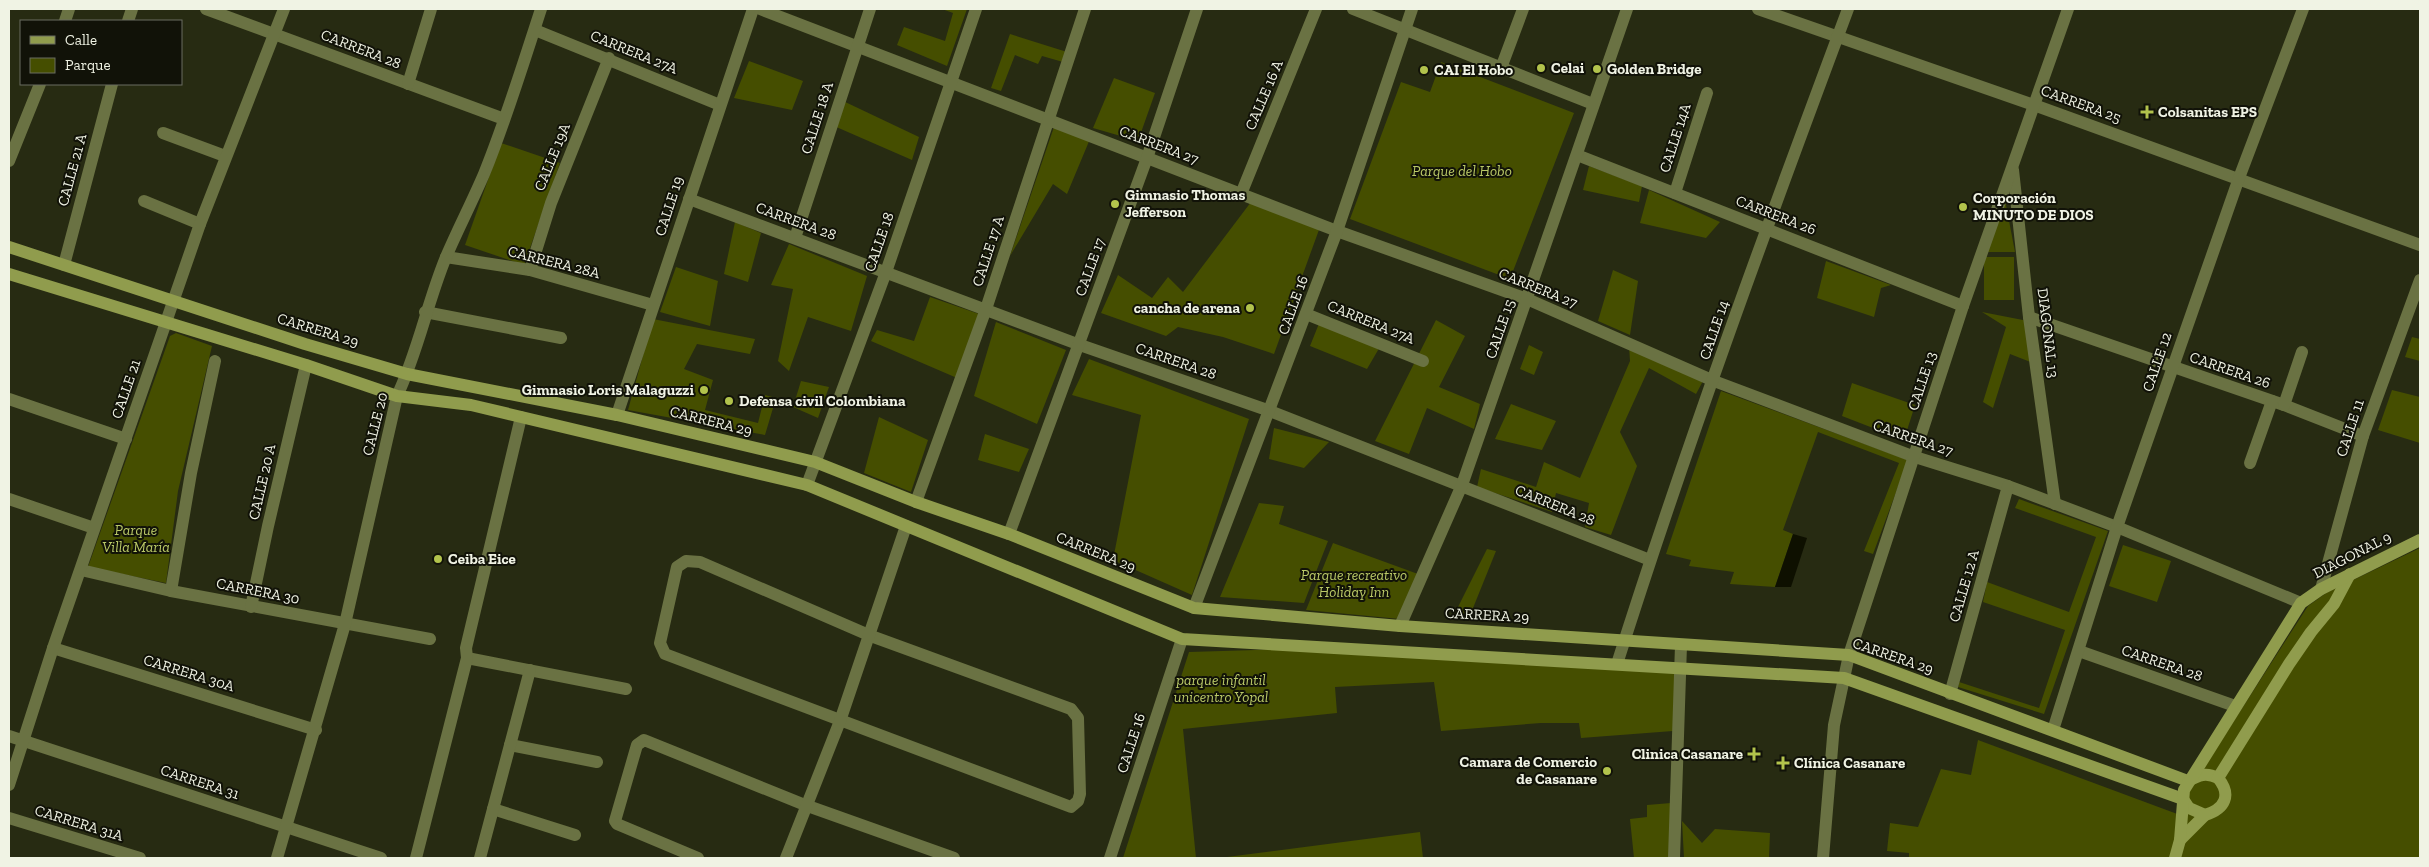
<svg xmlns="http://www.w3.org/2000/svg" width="2429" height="867" viewBox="0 0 2429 867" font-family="'Zilla Slab',serif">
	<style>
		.green { fill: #454e00 }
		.water { fill: #0e1000 }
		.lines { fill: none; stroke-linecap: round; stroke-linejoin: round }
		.street { stroke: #6a7243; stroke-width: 12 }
		.secondary { stroke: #909c4d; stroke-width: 12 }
		.poi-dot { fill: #b2c34c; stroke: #111208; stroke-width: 2 }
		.labels { text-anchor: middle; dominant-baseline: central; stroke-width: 4; stroke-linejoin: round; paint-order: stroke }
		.street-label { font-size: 15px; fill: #f0f3e4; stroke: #111208 }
		.poi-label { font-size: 15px; font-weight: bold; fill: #f0f3e4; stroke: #111208; text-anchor: start }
		.park-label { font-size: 15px; font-style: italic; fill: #bac967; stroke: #111208 }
	</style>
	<rect width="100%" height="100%" fill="#272b12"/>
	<g class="green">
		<path d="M942,9H967L947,66L897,45L904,27L945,41L953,13Z"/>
		<path d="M1010,34L1067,52L1063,62L1042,56L1038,64L1015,55L1001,91L991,88Z"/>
		<path d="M749,61L803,81L792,110L734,98Z"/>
		<path d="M1441,62L1574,113L1510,279L1350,219L1401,82L1430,92Z"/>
		<path d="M1114,78L1155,93L1138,141L1093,128Z"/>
		<path d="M841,100L919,137L912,160L834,126Z"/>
		<path d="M1054,127L1090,139L1067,194L1053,184L1010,256Z"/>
		<path d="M501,143L560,163L524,265L465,245Z"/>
		<path d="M1589,166L1642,186L1639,202L1583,190Z"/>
		<path d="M1649,190L1720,222L1706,238L1640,223Z"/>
		<path d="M2005,200L2015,252H1987Z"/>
		<path d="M1251,202L1320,227L1274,354L1223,337L1178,327L1166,336L1101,313L1118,275L1152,298L1168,277L1183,292Z"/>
		<path d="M735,222L761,233L748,282L724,274Z"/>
		<path d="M789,244L867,276L851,331L808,317L789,371L778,361L793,289L771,285Z"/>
		<rect x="1984" y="257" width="30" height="43"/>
		<path d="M1826,261L1891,285L1881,288L1874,317L1817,298Z"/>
		<path d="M676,267L718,281L710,326L660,312Z"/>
		<path d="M1613,270L1638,281L1630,335L1598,321Z"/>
		<path d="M930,297L982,315L957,378L871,341L877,330L914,341Z"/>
		<path d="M1982,312L2028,321L2033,363L2010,354L1993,408L1983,402L2006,327Z"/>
		<path d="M653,319L755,339L750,354L697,344L684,369L713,380L705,410L758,423L765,395L776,398L765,435L628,410Z"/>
		<path d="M1436,320L1465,336L1439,387L1480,404L1474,429L1427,408L1409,454L1375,441Z"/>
		<path d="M1320,321L1381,345L1367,369L1310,346Z"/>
		<path d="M996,322L1066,350L1037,424L974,396Z"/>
		<path d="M176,333L212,346L178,491L166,583L88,567L170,336Z"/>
		<path d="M2412,337L2420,339V361L2405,357Z"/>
		<path d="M1529,345L1543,352L1534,375L1520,369Z"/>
		<path d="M1629,346L1703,381L1696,394L1649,368L1620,432L1637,466L1611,535L1585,527L1589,503L1556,493L1552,512L1477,487L1481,469L1536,487L1544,462L1580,478L1630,361Z"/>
		<path d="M1089,359L1249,419L1192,595L1113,560L1141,415L1072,395Z"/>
		<path d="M801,381L829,387L818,418L793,407Z"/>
		<path d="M1852,383L1915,405L1904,440L1842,416Z"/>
		<path d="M2392,390L2420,397V443L2378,430Z"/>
		<path d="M1721,391L1908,460L1873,554L1864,551L1899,463L1818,432L1783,530L1793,534L1775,587L1730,584L1734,572L1689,566L1691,560L1666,554Z"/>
		<path d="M1511,404L1556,421L1542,450L1495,439Z"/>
		<path d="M879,417L928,440L911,492L864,473Z"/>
		<path d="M1274,428L1329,442L1304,468L1269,459Z"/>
		<path d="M985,434L1029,449L1019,472L978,460Z"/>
		<path d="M2019,499L2108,531L2044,714L1958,687L1959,682L2039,708L2065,630L1983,602L1987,582L2069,612L2096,537L2015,508Z"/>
		<path d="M1259,503L1284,506L1279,524L1328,541L1304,603L1220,597Z"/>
		<path d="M1333,543L1418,574L1400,619L1306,610Z"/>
		<path d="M2123,545L2171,561L2157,602L2109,586Z"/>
		<path d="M2420,548V858H1909V853L1887,851L1890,823L1918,827L1941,769L1971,775L1978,740L2180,815L2183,803L2199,775L2308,606L2326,593Z"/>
		<path d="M1487,549L1496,551L1471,613L1454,615Z"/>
		<path d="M1286,649L1675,671L1673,731L1581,738L1579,723H1541L1441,731L1434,682L1335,687L1337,713L1183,729L1196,858H1123L1189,652Z"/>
		<path d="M1671,803L1670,858H1634L1630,819L1647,817V805Z"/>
		<path d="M1682,821L1702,843L1715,829L1770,833L1769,858H1684Z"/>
		<path d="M1420,832L1423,858H1219Z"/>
	</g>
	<path class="water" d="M1793,534L1807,538L1791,587H1775Z"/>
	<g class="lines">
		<g class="street">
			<path d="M206,9L504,119"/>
			<path d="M760,9L1337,231L1527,299L1714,381L1915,457L2008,486L2117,527L2301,603"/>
			<path d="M1353,9L1593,104"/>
			<path d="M1758,9L2034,105L2420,245"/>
			<path d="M65,21L69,9"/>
			<path d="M128,21L132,9"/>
			<path d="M535,30L720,105"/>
			<path d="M1501,68L1523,9"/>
			<path d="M408,84L431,9"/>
			<path d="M163,133L225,156"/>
			<path d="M1577,155L1963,306"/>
			<path d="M9,161L40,84"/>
			<path d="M2013,170L2029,317L2055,504"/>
			<path d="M1675,193L1707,93"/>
			<path d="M1241,194L1316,9"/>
			<path d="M689,199L1080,345L1270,411L1650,560"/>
			<path d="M144,201L200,224"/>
			<path d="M795,238L870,9"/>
			<path d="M446,257L530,270L653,305"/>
			<path d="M64,265L112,84"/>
			<path d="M530,270L551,203L609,58"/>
			<path d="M425,312L561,338"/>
			<path d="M1306,314L1423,361"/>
			<path d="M2029,317L2284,405L2363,436"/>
			<path d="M9,399L126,439"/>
			<path d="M2284,405L2302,352"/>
			<path d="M617,415L753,9"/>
			<path d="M2250,463L2272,401"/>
			<path d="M807,485L886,272L976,9"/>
			<path d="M9,499L94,528"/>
			<path d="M916,502L986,309L1085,9"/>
			<path d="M1009,534L1147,158L1197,9"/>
			<path d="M686,561L700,562L871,636L1071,709L1078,718L1080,794L1078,801L1071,807L665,654L660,643L677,567Z"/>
			<path d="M81,570L171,591L430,639"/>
			<path d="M2321,589L2363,436L2420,280"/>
			<path d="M171,591L191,473L215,361"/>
			<path d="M251,607L268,526L306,365"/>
			<path d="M1194,608L1337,231L1412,9"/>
			<path d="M1400,626L1462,485L1627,9"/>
			<path d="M53,648L316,730"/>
			<path d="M2079,651L2235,706"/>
			<path d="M467,658L626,689"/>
			<path d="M1617,664C1687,443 1767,226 1848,9"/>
			<path d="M1950,694L2008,486"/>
			<path d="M2053,730L2117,527L2239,178L2303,9"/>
			<path d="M9,736L381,858"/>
			<path d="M510,745L597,762"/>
			<path d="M9,785L53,648L200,224L284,9"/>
			<path d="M493,809L575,835"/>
			<path d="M9,818L140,858"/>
			<path d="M277,858L345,624L397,396C418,352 427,303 446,257C458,229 472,202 484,174C506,120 523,64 541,9"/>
			<path d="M416,858L467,658L466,648L521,417"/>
			<path d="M480,858L530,670"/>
			<path d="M698,858L617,824L615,821L637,745L644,740L805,805L954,858"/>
			<path d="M786,858L840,721L906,526"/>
			<path d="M1110,858L1182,639"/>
			<path d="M1674,858L1681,645"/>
			<path d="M1823,858L1834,725L1849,655L1963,306L2068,9"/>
		</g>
		<g class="secondary">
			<path d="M9,247L305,344L407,374L617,415L815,462L916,502L1009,534L1194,608L1400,626L1849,655L2188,781"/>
			<path d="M9,274L306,365L397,396L471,405L807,485L1182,639L1844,678L2183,799"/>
			<path d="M2188,781C2199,775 2206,772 2218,778"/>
			<path d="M2183,799L2189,808L2205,815C2225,809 2232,795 2218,778L2289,664L2311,632L2334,604L2350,574"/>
			<path d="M2180,840L2205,815"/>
			<path d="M2175,858L2180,840L2184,790L2301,603L2321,589L2420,540"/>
		</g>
	</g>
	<g class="poi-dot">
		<circle cx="1541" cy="68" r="5"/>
		<circle cx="1597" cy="69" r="5"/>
		<circle cx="1424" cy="70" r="5"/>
		<path d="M2144.5 104.5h5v5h5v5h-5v5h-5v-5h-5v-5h5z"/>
		<circle cx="1115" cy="204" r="5"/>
		<circle cx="1963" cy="207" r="5"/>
		<circle cx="1250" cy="308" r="5"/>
		<circle cx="704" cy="390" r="5"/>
		<circle cx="729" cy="401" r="5"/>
		<circle cx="438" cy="559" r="5"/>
		<path d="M1751.5 746.5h5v5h5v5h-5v5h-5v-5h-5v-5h5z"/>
		<path d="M1780.5 755.5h5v5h5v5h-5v5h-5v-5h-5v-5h5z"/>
		<circle cx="1607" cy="771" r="5"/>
	</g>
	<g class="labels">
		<g class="street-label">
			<text transform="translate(361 49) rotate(21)">CARRERA 28</text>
			<text transform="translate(634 52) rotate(22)">CARRERA 27A</text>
			<text transform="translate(1264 95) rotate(-67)">CALLE 16 A</text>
			<text transform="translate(2081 104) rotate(20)">CARRERA 25</text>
			<text transform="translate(817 118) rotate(-72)">CALLE 18 A</text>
			<text transform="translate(1675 138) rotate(-72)">CALLE 14A</text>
			<text transform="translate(1159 145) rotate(21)">CARRERA 27</text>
			<text transform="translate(552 157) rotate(-68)">CALLE 19A</text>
			<text transform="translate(72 170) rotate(-75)">CALLE 21 A</text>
			<text transform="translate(669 206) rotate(-72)">CALLE 19</text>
			<text transform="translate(1776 215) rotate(21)">CARRERA 26</text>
			<text transform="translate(796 221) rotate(20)">CARRERA 28</text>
			<text transform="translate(879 242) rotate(-71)">CALLE 18</text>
			<text transform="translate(988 251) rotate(-72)">CALLE 17 A</text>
			<text transform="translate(554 262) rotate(14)">CARRERA 28A</text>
			<text transform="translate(1090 267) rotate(-70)">CALLE 17</text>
			<text transform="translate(1538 288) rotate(22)">CARRERA 27</text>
			<text transform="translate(1293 305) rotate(-70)">CALLE 16</text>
			<text transform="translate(1371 322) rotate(22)">CARRERA 27A</text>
			<text transform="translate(1500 329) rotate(-71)">CALLE 15</text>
			<text transform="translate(318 330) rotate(17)">CARRERA 29</text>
			<text transform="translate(1714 330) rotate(-71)">CALLE 14</text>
			<text transform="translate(2048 333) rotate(83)">DIAGONAL 13</text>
			<text transform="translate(1176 361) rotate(19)">CARRERA 28</text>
			<text transform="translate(2157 362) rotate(-71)">CALLE 12</text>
			<text transform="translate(2230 370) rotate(19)">CARRERA 26</text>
			<text transform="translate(1922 381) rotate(-72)">CALLE 13</text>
			<text transform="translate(126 389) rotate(-71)">CALLE 21</text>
			<text transform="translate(711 421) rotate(14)">CARRERA 29</text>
			<text transform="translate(375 424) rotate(-76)">CALLE 20</text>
			<text transform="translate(2350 428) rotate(-72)">CALLE 11</text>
			<text transform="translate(1913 438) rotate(19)">CARRERA 27</text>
			<text transform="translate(262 482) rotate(-77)">CALLE 20 A</text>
			<text transform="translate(1555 505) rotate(22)">CARRERA 28</text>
			<text transform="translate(1096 552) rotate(22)">CARRERA 29</text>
			<text transform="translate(2352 555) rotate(-27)">DIAGONAL 9</text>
			<text transform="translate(1964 586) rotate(-74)">CALLE 12 A</text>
			<text transform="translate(258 591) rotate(11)">CARRERA 30</text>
			<text transform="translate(1487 615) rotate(3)">CARRERA 29</text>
			<text transform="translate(1893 656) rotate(19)">CARRERA 29</text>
			<text transform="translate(2162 663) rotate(19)">CARRERA 28</text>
			<text transform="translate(189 673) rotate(17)">CARRERA 30A</text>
			<text transform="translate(1131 743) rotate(-72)">CALLE 16</text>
			<text transform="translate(200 782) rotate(18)">CARRERA 31</text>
			<text transform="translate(79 823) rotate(17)">CARRERA 31A</text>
		</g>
		<g class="poi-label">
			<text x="1551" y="68">Celai</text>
			<text x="1607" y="69">Golden Bridge</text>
			<text x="1434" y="70">CAI El Hobo</text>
			<text x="2158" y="112">Colsanitas EPS</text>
			<text x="1125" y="195">Gimnasio Thomas<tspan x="1125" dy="17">Jefferson</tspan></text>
			<text x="1973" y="198">Corporación<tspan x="1973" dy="17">MINUTO DE DIOS</tspan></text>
			<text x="1240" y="308" text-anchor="end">cancha de arena</text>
			<text x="694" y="390" text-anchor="end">Gimnasio Loris Malaguzzi</text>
			<text x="739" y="401">Defensa civil Colombiana</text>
			<text x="448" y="559">Ceiba Eice</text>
			<text x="1743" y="754" text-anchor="end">Clinica Casanare</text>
			<text x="1597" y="762" text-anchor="end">Camara de Comercio<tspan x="1597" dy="17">de Casanare</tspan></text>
			<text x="1794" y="763">Clínica Casanare</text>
		</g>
		<g class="park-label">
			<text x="1462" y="171">Parque del Hobo</text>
			<text x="136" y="530">Parque<tspan x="136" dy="17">Villa María</tspan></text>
			<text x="1354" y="575">Parque recreativo<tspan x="1354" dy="17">Holiday Inn</tspan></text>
			<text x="1221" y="680">parque infantil<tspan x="1221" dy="17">unicentro Yopal</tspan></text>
		</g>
	</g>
	<rect width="2429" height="867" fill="none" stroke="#f0f3e4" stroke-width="20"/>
	<rect x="20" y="20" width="162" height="65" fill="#111208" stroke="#6a6c60"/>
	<rect x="30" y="36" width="25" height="8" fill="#909c4d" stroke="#6a6c60"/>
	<text x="65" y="45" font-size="15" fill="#f0f3e4">Calle</text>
	<rect x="30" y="58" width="25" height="15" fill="#454e00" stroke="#6a6c60"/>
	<text x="65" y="70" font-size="15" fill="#f0f3e4">Parque</text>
</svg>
